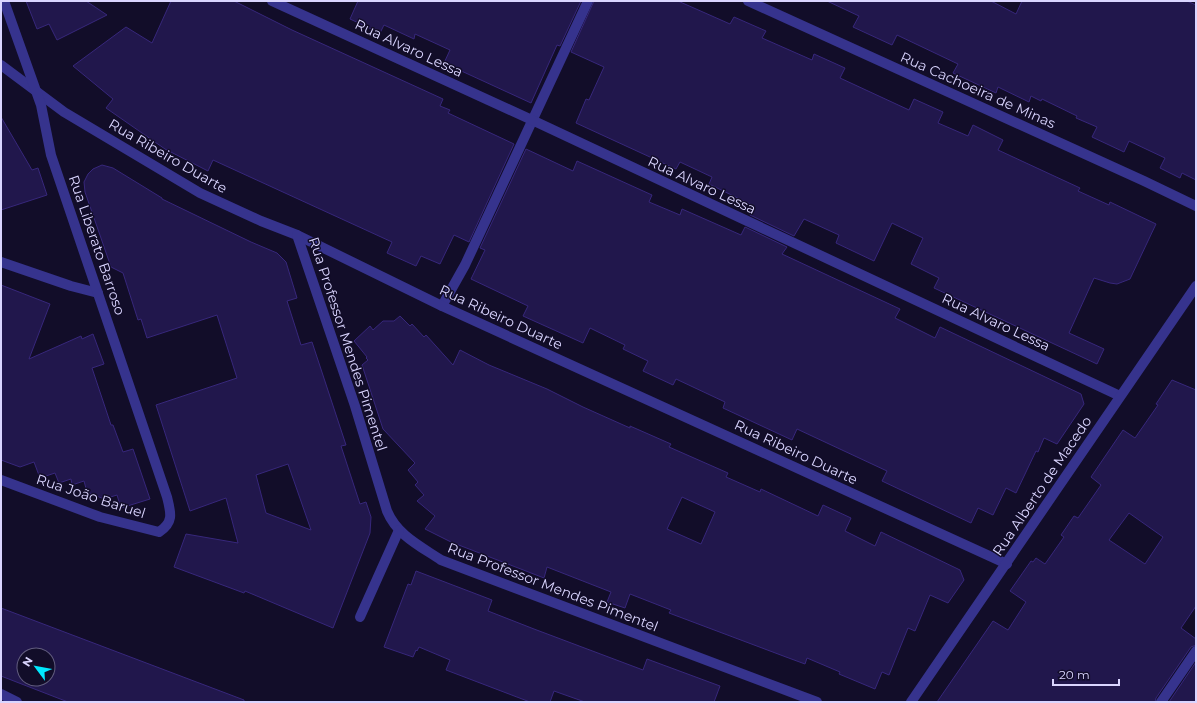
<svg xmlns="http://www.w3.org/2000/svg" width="1197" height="703" viewBox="0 0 1197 703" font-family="Montserrat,sans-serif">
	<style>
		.building { fill: #21174c; stroke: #37277b; fill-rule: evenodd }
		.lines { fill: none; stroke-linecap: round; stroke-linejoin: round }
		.service { stroke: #36338d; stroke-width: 10 }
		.minor { stroke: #36338d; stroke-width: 10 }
		.labels { text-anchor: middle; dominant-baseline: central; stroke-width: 3; stroke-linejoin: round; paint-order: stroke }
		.street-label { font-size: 14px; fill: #dad5ff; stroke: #120d29 }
	</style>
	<rect width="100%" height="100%" fill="#120d29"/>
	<g class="building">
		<path d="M26,1H86L107,15L57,40L49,24L37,29Z"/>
		<path d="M171,1H234L292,30L443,99L440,106L450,110L448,113L514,144L469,242L454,235L440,264L421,256L416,266L387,253L392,242L213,160L208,171L165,149L106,108L113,99L73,66L126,27L152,43Z"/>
		<path d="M358,1H581L560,46L557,45L531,103L444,63L450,50L415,34L414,39L384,25L380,33L350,19Z"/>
		<path d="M594,1H678L730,24L734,17L766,31L762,38L812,60L814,54L845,68L840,78L909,110L914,99L943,112L938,123L968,136L973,125L1003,140L998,150L1080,188L1078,191L1109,205L1110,202L1156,224L1130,279L1117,284L1110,283L1094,278L1069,333L1104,349L1097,364L934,288L939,278L911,264L923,238L892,223L874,261L836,243L839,235L804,219L794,236L750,215L754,206L709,184L712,177L680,162L676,169L576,123L586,99L589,100L604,67L571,52Z"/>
		<path d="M827,1H991L1016,14L1022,1H1187L1196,5V180L1182,173L1180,178L1160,168L1165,158L1129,141L1124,152L1092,137L1097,127L1076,118L1077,116L1042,99L1041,101L1031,96L1029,102L998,87L996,93L953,73L958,64L897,35L892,45L853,27L859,16Z"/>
		<path d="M1,117L32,170L38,168L47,195L1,210Z"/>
		<path d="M526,149L573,171L577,161L652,195L649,202L680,215L682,209L741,235L745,227L787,247L782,254L900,309L895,318L935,338L940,327L1081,394L1084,404L1057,444L1044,438L1038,452L1036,451L1016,493L1006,488L993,515L978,508L971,523L882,481L887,471L797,429L792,440L723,408L725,402L676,379L673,385L643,371L648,361L623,349L625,345L590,328L583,343L523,316L528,306L471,279L485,250L480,248Z"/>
		<path d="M102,165L113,168L162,198V199L251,242L277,253L286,262L297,298L287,301L301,345L312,342L346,445L341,446L360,504L366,502L371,517L370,533L333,628L245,591L244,593L174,567L186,534L238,543L226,498L190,511L156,405L237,378L217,315L147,338L141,319L138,320L123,273L111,267L85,192L84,182L88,174L93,169ZM288,464L311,530L266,513L256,475Z"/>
		<path d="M1,285L50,304L29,359L81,336L82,339L93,334L104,364L92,368L111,425H113L123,452L133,449L150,499L121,508L117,495L104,499L87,492L84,481L72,485L71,479L59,483L55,473L40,478L34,462L20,467L1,460Z"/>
		<path d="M400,316L410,326L412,324L424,337L426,335L453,365L460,350L489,365L547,389L583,407L630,428V426L671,444L669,447L728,473L726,477L760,492L761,489L818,516L823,505L851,518L845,531L875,546L881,532L960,570L964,580L948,603L930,595L915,631L908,628L889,675L882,672L875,689L839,674L840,672L807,658L805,664L786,657L669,613L671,610L630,594L625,608L607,602L611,592L547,567L544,578L451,542L425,529L435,516L417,501L424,495L415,485L418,482L408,470L415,463L383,429L362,365L368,360L366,358L367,357L354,341L370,326L373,330L383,321H394ZM682,497L715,512L701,544L667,529Z"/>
		<path d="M1172,380L1196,390V606L1181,628L1196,639V645L1191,647L1156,698L1155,702H937L993,621L1008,630L1026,602L1010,591L1031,561L1033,562L1036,558L1045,564L1064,537L1061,535L1074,516L1078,518L1101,485L1091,477L1123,430L1135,438L1158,405L1156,404ZM1129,513L1163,537L1145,564L1109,540Z"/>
		<path d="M416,571L492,600L488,611L534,629L643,670L647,659L720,686L714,702H585L554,691L550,702H530L446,670L450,660L419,647L417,651L416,650L413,657L384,647L408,584L411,585Z"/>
		<path d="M1,608L244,700V702H68L1,676ZM24,655H48V679H24Z"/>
		<path d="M1196,662V702H1169Z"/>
	</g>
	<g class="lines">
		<path class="service" d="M442,306L465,265L588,1"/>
		<g class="minor">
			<path d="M272,1L532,120L1120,396"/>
			<path d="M748,1L1144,181L1196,206"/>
			<path d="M1,65L64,112L200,193L261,221L297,235L442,306L1007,564"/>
			<path d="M297,235L355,406L387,511C397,535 420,546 441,560L817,702"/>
			<path d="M1,262L71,286L98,293"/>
			<path d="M1,480L100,517L159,532C174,522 171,513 167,497L51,155L41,105L4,1"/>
			<path d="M360,617L399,530"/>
			<path d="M1,694L17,702"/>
			<path d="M911,702C1007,564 1100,424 1196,286"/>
			<path d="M1161,702L1196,651"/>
		</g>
	</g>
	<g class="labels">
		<g class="street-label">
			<text transform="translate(409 48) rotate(25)">Rua Alvaro Lessa</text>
			<text transform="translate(978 90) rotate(24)">Rua Cachoeira de Minas</text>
			<text transform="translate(168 156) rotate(30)">Rua Ribeiro Duarte</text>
			<text transform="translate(702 185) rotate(25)">Rua Alvaro Lessa</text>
			<text transform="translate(97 245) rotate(71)">Rua Liberato Barroso</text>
			<text transform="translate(501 317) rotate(25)">Rua Ribeiro Duarte</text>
			<text transform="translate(996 322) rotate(25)">Rua Alvaro Lessa</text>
			<text transform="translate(348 344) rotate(72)">Rua Professor Mendes Pimentel</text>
			<text transform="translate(796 452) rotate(25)">Rua Ribeiro Duarte</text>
			<text transform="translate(1042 486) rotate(-56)">Rua Alberto de Macedo</text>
			<text transform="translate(91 496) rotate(18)">Rua João Baruel</text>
			<text transform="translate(553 587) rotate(21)">Rua Professor Mendes Pimentel</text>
		</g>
	</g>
	<rect width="1197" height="703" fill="none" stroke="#dad5ff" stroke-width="4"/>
	<g transform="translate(36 667) rotate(302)"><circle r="19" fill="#120d29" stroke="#625d7f"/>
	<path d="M0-3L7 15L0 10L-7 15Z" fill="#01e8ff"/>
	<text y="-6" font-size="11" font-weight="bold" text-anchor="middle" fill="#dad5ff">N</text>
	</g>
	<path d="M1053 679v6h66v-6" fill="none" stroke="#dad5ff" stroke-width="2"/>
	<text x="1059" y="679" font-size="12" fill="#dad5ff" stroke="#120d29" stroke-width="3" paint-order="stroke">20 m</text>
</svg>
